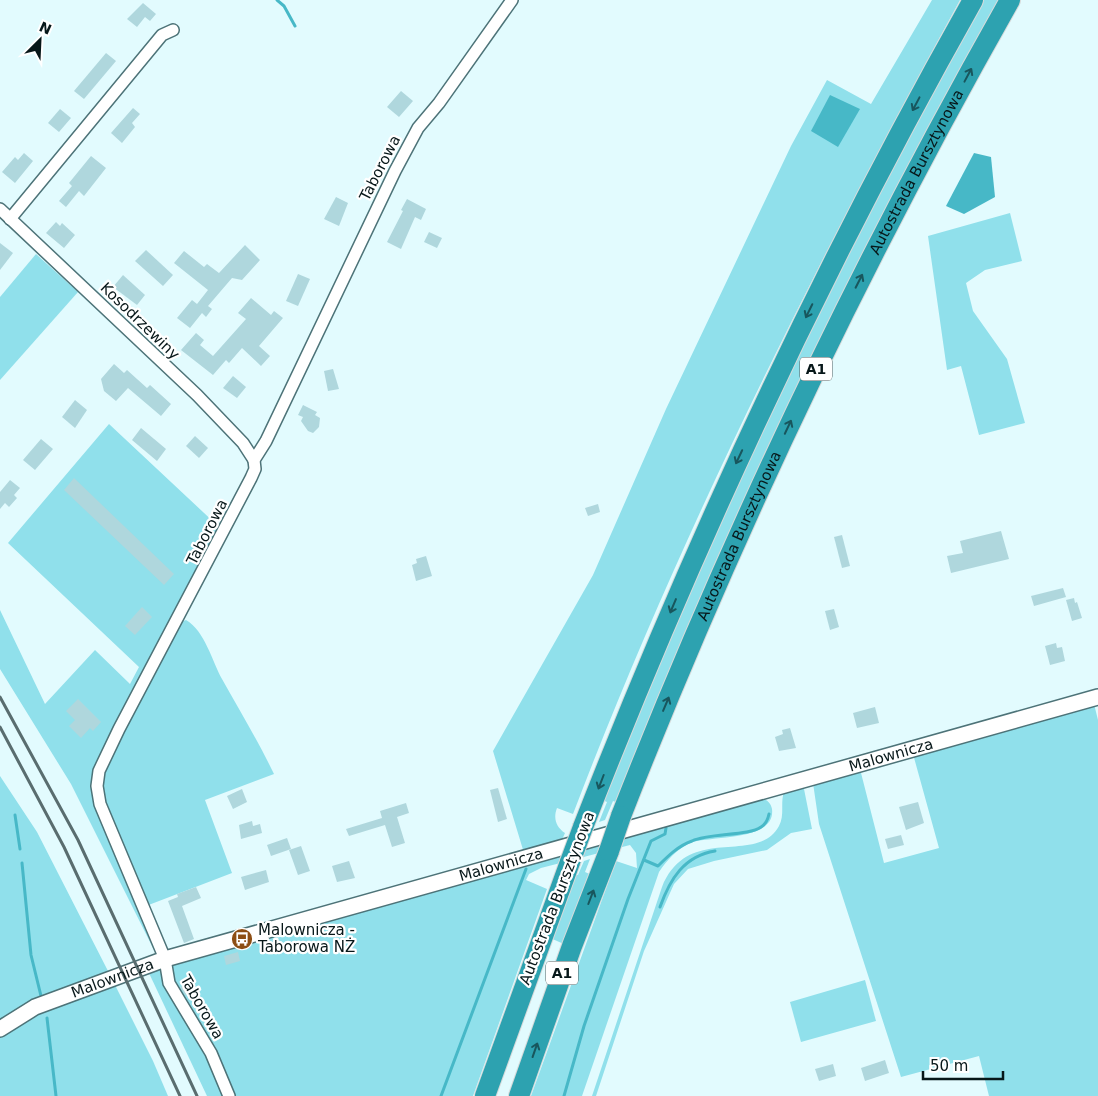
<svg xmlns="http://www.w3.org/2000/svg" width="1098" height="1096" viewBox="0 0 1098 1096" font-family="'DejaVu Sans',sans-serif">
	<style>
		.green { fill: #90e0eb }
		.water { fill: #47b8c7 }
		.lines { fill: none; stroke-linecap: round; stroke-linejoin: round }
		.stream { stroke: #47b8c7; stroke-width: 3 }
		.building { fill: #afd7dd }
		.street-casing { stroke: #4d7378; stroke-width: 14 }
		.secondary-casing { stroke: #4d7378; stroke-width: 18 }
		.highway-casing { stroke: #d7dada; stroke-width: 22 }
		.street { stroke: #fff; stroke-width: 11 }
		.secondary { stroke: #fff; stroke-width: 15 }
		.highway { stroke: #2da2b0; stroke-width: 20 }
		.rail { stroke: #596d6f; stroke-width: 3 }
		.highway-bridge-casing { stroke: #d7dada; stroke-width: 22; stroke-linecap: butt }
		.highway-bridge { stroke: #2da2b0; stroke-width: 20 }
		.oneway { stroke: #18565d }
		.labels { text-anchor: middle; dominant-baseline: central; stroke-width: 4.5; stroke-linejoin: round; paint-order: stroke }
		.shield { fill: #fff; stroke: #515d5e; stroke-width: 1 }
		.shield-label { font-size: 14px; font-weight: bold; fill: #071719 }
		.street-label { font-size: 15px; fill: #071719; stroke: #fff }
		.poi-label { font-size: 15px; fill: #071719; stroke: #fff; text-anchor: start }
	</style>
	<rect width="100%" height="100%" fill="#e2fbfe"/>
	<g class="green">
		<path d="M932,0H960C816,264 680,533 573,814L557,808C553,818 556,827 565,833L561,842L524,853L493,751L593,575L666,409L791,146L827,80L871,104Z"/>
		<path d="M981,0H1002L618,803L613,801L605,820L599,822L607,802L600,799L644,690L794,356Z"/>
		<path d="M1010,213L1022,261L985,270L966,283L973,311L1007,359L1025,423L979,435L961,366L947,370L928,236Z"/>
		<path d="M36,254L78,292L0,380V297Z"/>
		<path d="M109,424L219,527L94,770L91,790L94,804L154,950L71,784L0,669V610L45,704L95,650L130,684L139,667L8,543Z"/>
		<path d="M186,620C205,631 212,661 222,679C240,711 258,741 274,774L205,800L232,873L146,906L102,795L103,775L110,758L181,622Z"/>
		<path d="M1094,704L1098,720V1096H989L979,1056L901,1077L819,824L813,783L860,769L884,863L939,848L913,754Z"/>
		<path d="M0,776L37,832L108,971L20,1007L0,1022Z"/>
		<path d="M800,785L804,789L812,829L791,833L767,850L714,861L688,869L674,884L644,951L596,1096H592L662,887C689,822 756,867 779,826C785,815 780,803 784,792Z"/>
		<path d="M762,798C767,800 771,803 772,809C776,842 711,835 690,843C677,849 667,860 659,872L582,1096H531L616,861L637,868L636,853L630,845L541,868L529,874L526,880L547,889L473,1096H232L177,992L168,965Z"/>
		<path d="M590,859L585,872L592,875L566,945L548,937L572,874L578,875L584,861Z"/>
		<path d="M161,967L200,1039L225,1096H207L148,971Z"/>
		<path d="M865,980L876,1021L801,1042L790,1002Z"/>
		<path d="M114,983L153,1061L168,1096H0V1036L22,1019Z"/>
	</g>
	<g class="water">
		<path d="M830,95L860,109L838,147L811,131Z"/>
		<path d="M974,153L991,157L995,197L964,214L946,206Z"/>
	</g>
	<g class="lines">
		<g class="stream">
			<path d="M277,0L284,6L295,26"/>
			<path d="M15,815L20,849"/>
			<path d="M644,860L658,866C668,856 678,846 692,841C710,833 749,836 761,827C766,824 768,819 769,814"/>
			<path d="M22,863L31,955L41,996"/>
			<path d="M660,907C670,879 684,856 715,851"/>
			<path d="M47,1018L56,1096"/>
			<path d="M441,1096L526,869"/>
			<path d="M564,1096L584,1026L628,899L651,841L665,834L666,828"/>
		</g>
	</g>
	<g class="building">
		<path d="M143,3L156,14L150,21L145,17L137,27L127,19Z"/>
		<path d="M106,53L116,61L84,99L74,91Z"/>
		<path d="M401,91L413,101L399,117L387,107Z"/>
		<path d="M133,108L140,114L132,123L135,127L122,143L111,133Z"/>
		<path d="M60,109L71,118L59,132L48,123Z"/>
		<path d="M24,153L33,161L15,183L2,172L15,157L18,160Z"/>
		<path d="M91,156L106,168L84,196L79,191L66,207L59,201L72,186L69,183Z"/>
		<path d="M336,197L348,203L339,226L324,219Z"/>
		<path d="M407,199L426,209L421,220L415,217L401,249L387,242L403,211L401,210Z"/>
		<path d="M56,222L60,226L62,223L75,235L64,248L46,233Z"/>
		<path d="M429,232L442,238L437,248L424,242Z"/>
		<path d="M0,243L13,253L0,270Z"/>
		<path d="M245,245L260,260L242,280L232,278L208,306L212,309L206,317L202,313L190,328L177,318L192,300L197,304L208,290L174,263L184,251L204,267L207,264L219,273Z"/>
		<path d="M146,250L173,275L163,286L135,261Z"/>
		<path d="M298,274L310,279L298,306L286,301Z"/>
		<path d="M123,275L145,295L137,305L113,287Z"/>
		<path d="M251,298L271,315L274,311L283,318L259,346L270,356L261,366L242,348L229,363L226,360L213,375L181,350L196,333L204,340L200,345L213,356L246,319L238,313Z"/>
		<path d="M114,364L124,373L127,370L147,388L150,385L171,404L161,416L128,388L116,401L104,391L101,379Z"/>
		<path d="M333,369L339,389L328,391L324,371Z"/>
		<path d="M233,376L246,387L237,398L223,388Z"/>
		<path d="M75,400L87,410L75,428L62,417Z"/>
		<path d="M303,405L317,412L315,415L320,418L319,427L313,433L308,431L301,421L303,417L298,415Z"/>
		<path d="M141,428L166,449L157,461L132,440Z"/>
		<path d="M195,436L208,448L199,458L186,446Z"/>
		<path d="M41,439L53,449L35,470L23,460Z"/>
		<path d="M74,478L174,574L164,585L64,490Z"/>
		<path d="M10,480L20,488L14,495L17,498L9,507L5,503L0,509V492Z"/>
		<path d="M598,504L600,512L588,516L585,508Z"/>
		<path d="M1001,531L1009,559L951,573L947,556L963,553L960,541Z"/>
		<path d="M842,535L850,566L842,568L834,537Z"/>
		<path d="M426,556L432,576L416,581L412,565L417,563L416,559Z"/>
		<path d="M1063,588L1066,597L1034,606L1031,596Z"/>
		<path d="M1074,598L1075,603L1077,602L1082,618L1072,621L1066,600Z"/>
		<path d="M142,607L152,617L135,635L125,626Z"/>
		<path d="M834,609L839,627L830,630L825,611Z"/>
		<path d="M1056,643L1057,648L1062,647L1065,661L1050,665L1045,646Z"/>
		<path d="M78,699L101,722L93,731L90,728L81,738L69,726L75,720L66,711Z"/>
		<path d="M875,707L879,723L857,728L853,713Z"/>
		<path d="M790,728L796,748L779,751L775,737L783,734L782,730Z"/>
		<path d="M498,788L507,819L498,822L490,790Z"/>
		<path d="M242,789L247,802L233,809L227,796Z"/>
		<path d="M918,802L924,823L906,830L899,807Z"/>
		<path d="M406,803L409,813L397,817L405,843L392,847L385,825L349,836L346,829L382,818L380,811Z"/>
		<path d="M252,821L253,826L260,824L262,833L241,839L239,825Z"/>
		<path d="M901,835L904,845L888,849L885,839Z"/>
		<path d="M287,838L291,849L271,856L267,845Z"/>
		<path d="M301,846L310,871L298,875L289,850Z"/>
		<path d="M349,861L355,878L337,882L332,866Z"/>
		<path d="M266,870L269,882L245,890L241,877Z"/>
		<path d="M196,887L201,898L182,906L194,939L184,943L168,901L178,897L177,894Z"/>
		<path d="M238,952L240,961L226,965L224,956Z"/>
		<path d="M189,983L193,991L185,995L180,987Z"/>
		<path d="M885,1060L889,1073L865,1081L861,1068Z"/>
		<path d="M833,1064L836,1076L819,1081L815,1069Z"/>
	</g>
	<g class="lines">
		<g class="street-casing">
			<g id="street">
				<path d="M0,209L197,395L243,443L254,460"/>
				<path d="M10,219L162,35L173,30"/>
				<path d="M229,1096L211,1053L169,983L165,959L100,804L97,786L99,771L119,729L251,478L255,469L254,460L266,441L395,171L418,128L439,103L512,0"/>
			</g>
		</g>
		<g class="secondary-casing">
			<g id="secondary">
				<path id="s1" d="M0,1029L35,1007L165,959L1098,697"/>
			</g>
		</g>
		<g class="highway-casing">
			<g id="highway">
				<path id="s2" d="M621,816C731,535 861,263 1010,0"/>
				<path d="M583,827C694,542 823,266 973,0"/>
				<path d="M485,1096L570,862"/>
				<path d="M519,1096L572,946L609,851"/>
			</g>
		</g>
		<use href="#street" class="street"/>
		<use href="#secondary" class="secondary"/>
		<use href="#highway" class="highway"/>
		<g class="rail">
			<path d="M0,697L78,840L197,1096"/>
			<path d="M0,727L64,847L180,1096"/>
		</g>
		<g class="highway-bridge-casing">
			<g id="highway-bridge">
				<path d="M609,851L621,816"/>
				<path d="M570,862L583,827"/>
			</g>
		</g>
		<use href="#highway-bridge" class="highway-bridge"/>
	</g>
	<defs><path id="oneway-shaft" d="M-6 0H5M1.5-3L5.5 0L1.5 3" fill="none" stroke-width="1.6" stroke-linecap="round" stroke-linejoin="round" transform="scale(1.25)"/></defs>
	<g class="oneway">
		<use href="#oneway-shaft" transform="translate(968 75) rotate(-62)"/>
		<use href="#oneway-shaft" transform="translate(916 104) rotate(118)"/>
		<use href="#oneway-shaft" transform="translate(859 281) rotate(-63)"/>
		<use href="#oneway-shaft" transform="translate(809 311) rotate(116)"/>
		<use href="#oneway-shaft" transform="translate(788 427) rotate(-65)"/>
		<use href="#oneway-shaft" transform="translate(739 457) rotate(115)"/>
		<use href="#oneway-shaft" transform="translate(673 606) rotate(113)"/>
		<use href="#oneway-shaft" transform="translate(666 704) rotate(-67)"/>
		<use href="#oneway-shaft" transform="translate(601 782) rotate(111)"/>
		<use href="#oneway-shaft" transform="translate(591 897) rotate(-69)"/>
		<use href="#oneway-shaft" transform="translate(535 1050) rotate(-71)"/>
	</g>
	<defs>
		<g id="bus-disc" transform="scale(1.125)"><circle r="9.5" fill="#8d4e14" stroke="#fff"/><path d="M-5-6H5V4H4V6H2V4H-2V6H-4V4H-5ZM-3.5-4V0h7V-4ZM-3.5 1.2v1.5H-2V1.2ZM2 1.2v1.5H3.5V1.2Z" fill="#fff"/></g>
	</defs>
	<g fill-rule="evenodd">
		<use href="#bus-disc" x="242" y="939"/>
	</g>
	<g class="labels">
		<g class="shield">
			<rect x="800" y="357.5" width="32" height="23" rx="4"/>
			<rect x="546" y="961.5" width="32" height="23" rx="4"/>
		</g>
		<g class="shield-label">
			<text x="816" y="369">A1</text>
			<text x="562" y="973">A1</text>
		</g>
		<g class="street-label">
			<text transform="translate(380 168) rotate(-63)">Taborowa</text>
			<text stroke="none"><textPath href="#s2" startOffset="709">Autostrada Bursztynowa</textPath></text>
			<text transform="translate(140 321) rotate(44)">Kosodrzewiny</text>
			<text transform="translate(207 532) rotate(-63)">Taborowa</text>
			<text stroke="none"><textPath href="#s2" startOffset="304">Autostrada Bursztynowa</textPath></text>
			<text stroke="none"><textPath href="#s1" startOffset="934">Malownicza</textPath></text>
			<text stroke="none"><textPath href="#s1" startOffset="529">Malownicza</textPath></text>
			<text transform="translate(557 898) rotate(-69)">Autostrada Bursztynowa</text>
			<text stroke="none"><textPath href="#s1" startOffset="124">Malownicza</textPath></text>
			<text transform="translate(202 1007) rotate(60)">Taborowa</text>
		</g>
		<g class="poi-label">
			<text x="258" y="930">Malownicza -<tspan x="258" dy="17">Taborowa NŻ</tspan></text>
		</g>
	</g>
	<g transform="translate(40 40) rotate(24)" stroke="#ffffff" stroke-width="4" paint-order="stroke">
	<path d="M0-4L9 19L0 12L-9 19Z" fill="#071719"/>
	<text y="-8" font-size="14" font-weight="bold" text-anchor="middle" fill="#071719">N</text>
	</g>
	<path d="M923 1071v8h80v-8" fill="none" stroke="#071719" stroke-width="2.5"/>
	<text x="930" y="1071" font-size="15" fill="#071719" stroke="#ffffff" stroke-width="4" paint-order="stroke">50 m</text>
</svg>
